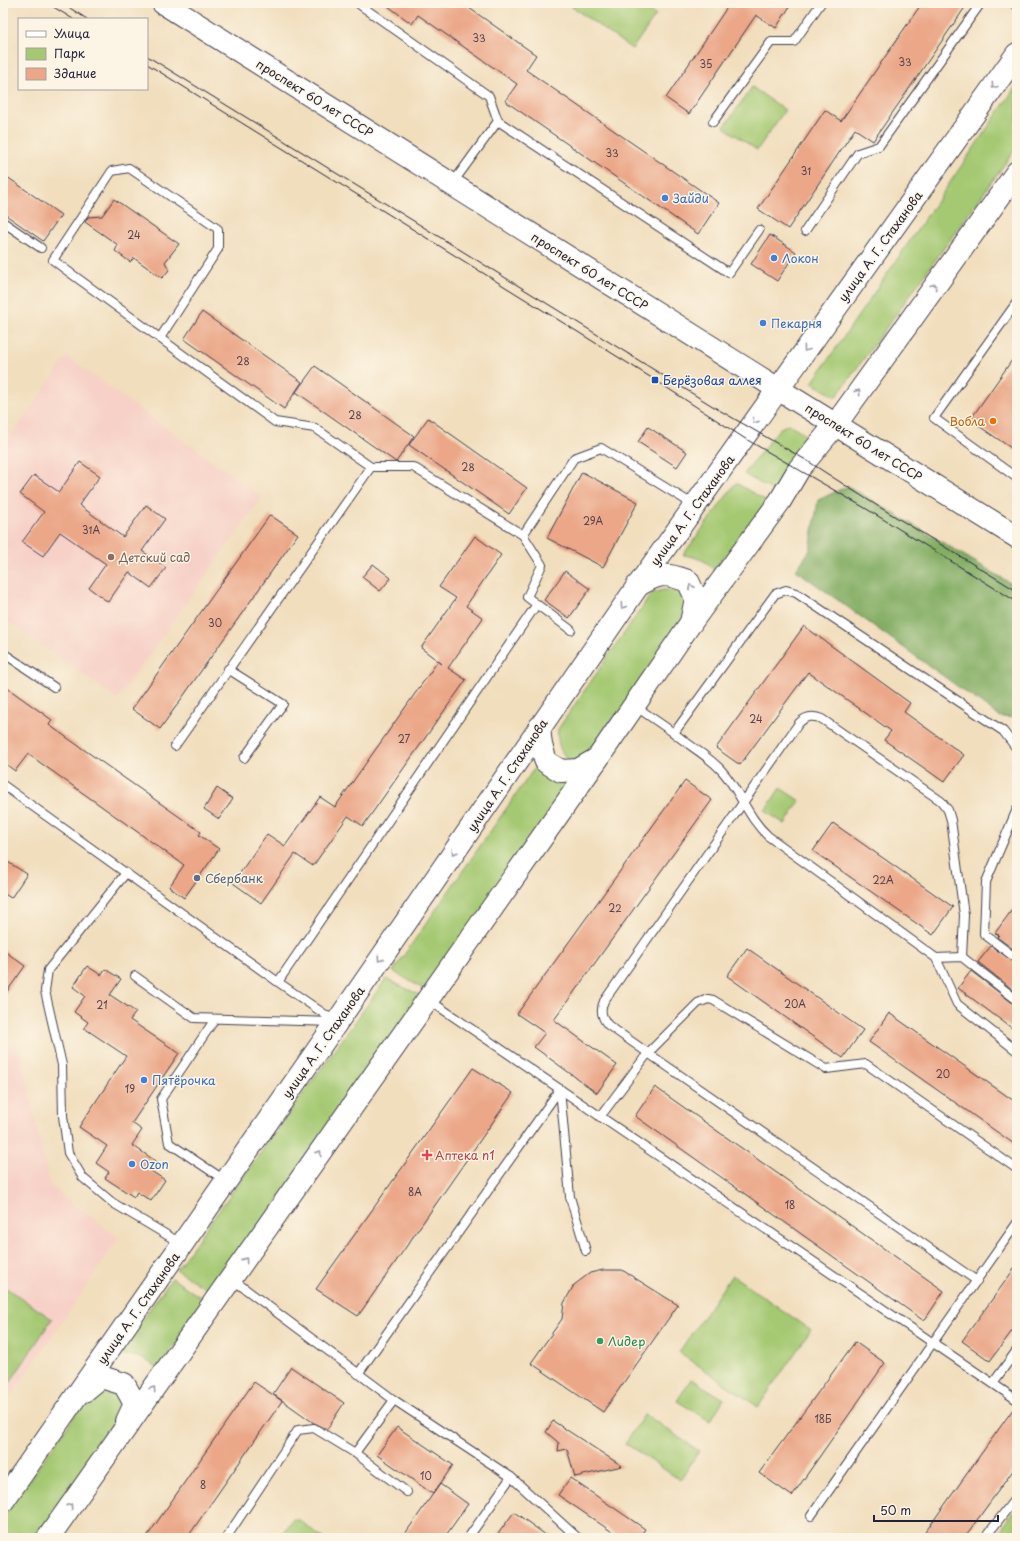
<svg xmlns="http://www.w3.org/2000/svg" width="1020" height="1541" viewBox="0 0 1020 1541" font-family="'Playpen Sans',sans-serif">
	<style>
		.built { fill: #f7d1c7 }
		.green { fill: #a4c972; stroke: #637656 }
		.forest { fill: #83ad64; stroke: #526850 }
		.building { fill: #eba788 }
		.lines { fill: none; stroke-linecap: round; stroke-linejoin: round }
		.service-casing { stroke: #413e4e; stroke-width: 10 }
		.secondary-casing { stroke: #413e4e; stroke-width: 24 }
		.service { stroke: #fff; stroke-width: 8 }
		.secondary { stroke: #fff; stroke-width: 22 }
		.tram { stroke: #22223b; stroke-width: 1 }
		.oneway { stroke: #9c9ca7 }
		.shop-dot { fill: #3f7fe0; stroke: #fcf5e5; stroke-width: 1.5 }
		.transit-dot { fill: #1a4fb4; stroke: #fcf5e5; stroke-width: 1.5 }
		.food-dot { fill: #e8710a; stroke: #fcf5e5; stroke-width: 1.5 }
		.education-dot { fill: #8d6e63; stroke: #fcf5e5; stroke-width: 1.5 }
		.service-dot { fill: #5c6f8a; stroke: #fcf5e5; stroke-width: 1.5 }
		.health-dot { fill: #e0444e; stroke: #fcf5e5; stroke-width: 1.5 }
		.leisure-dot { fill: #2e9e5b; stroke: #fcf5e5; stroke-width: 1.5 }
		.labels { text-anchor: middle; dominant-baseline: central; stroke-width: 3; stroke-linejoin: round; paint-order: stroke }
		.number-label { font-size: 10px; fill: #54434e }
		.street-label { font-size: 12px; fill: #22223b; stroke: #fcf5e5 }
		.shop-label { font-size: 12px; fill: #366cbe; stroke: #fcf5e5; text-anchor: start }
		.transit-label { font-size: 12px; fill: #164399; stroke: #fcf5e5; text-anchor: start }
		.food-label { font-size: 12px; fill: #c56008; stroke: #fcf5e5; text-anchor: end }
		.education-label { font-size: 12px; fill: #785e54; stroke: #fcf5e5; text-anchor: start }
		.service-label { font-size: 12px; fill: #4e5e75; stroke: #fcf5e5; text-anchor: start }
		.health-label { font-size: 12px; fill: #be3a42; stroke: #fcf5e5; text-anchor: start }
		.leisure-label { font-size: 12px; fill: #27864d; stroke: #fcf5e5; text-anchor: start }
	</style>
	<rect width="100%" height="100%" fill="#fcf5e5"/>
	<filter id="ink" filterUnits="userSpaceOnUse"><feTurbulence type="fractalNoise" baseFrequency=".025" numOctaves="2"/><feDisplacementMap in="SourceGraphic" scale="8" xChannelSelector="R" yChannelSelector="G"/><feConvolveMatrix kernelMatrix="1 2 1 2 8 2 1 2 1" color-interpolation-filters="sRGB"/></filter>
	<filter id="wash" filterUnits="userSpaceOnUse"><feTurbulence type="fractalNoise" baseFrequency=".012" numOctaves="4" result="noise"/><feDisplacementMap in="SourceGraphic" scale="16" xChannelSelector="R" yChannelSelector="G"/><feGaussianBlur stdDeviation="0.9" result="paint"/><feColorMatrix in="noise" values="0 0 0 0 0 0 0 0 0 0 0 0 0 0 0 0 0 1.4 0 .05"/><feComposite in="paint" operator="in"/></filter>
	<g filter="url(#wash)">
		<rect width="100%" height="100%" fill="#f1debd"/>
		<g class="built">
			<path d="M67,357L262,497L117,699L3,618V448Z"/>
			<path d="M3,1039L20,1051L50,1186L119,1238L3,1408Z"/>
		</g>
		<g class="green">
			<path d="M574,3H639L656,15L632,49L572,7Z"/>
			<path d="M1017,85V147L836,397L812,383Z"/>
			<path d="M752,87L785,110L757,150L724,127Z"/>
			<path d="M788,424C798,429 807,434 810,443L779,494L744,474L779,429Z"/>
			<path d="M736,483L770,503L717,577C713,562 698,557 683,555Z"/>
			<path d="M663,590C689,590 686,601 685,621L595,753L570,762C559,751 557,743 558,729L652,593Z"/>
			<path d="M538,763C548,778 554,783 573,786L425,990L393,971Z"/>
			<path d="M780,788L800,801L785,824L765,811Z"/>
			<path d="M386,979L422,996L213,1293L176,1270Z"/>
			<path d="M732,1275L811,1330L758,1407L679,1352Z"/>
			<path d="M172,1278L206,1301L158,1369C144,1357 136,1355 117,1355Z"/>
			<path d="M3,1286L52,1319L3,1393Z"/>
			<path d="M691,1379L724,1399L710,1421L677,1401Z"/>
			<path d="M108,1388L120,1392L127,1403L124,1416L39,1538H3V1518L88,1397Z"/>
			<path d="M645,1414L699,1451L680,1480L625,1443Z"/>
			<path d="M1017,1508V1538H995Z"/>
			<path d="M293,1519L299,1520L323,1538H280Z"/>
		</g>
		<path class="forest" d="M848,486L1017,587V718L1000,717L796,570L810,550L818,500Z"/>
		<g id="blocks">
			<g class="building">
				<path d="M384,3H462L536,55L526,70L719,203L698,234L505,101L517,84L418,15L412,24Z"/>
				<path d="M730,3H792L776,28L756,15L689,114L666,98Z"/>
				<path d="M922,3H968L873,141L855,129L788,229L758,209L825,110L841,121Z"/>
				<path d="M3,174L61,215L43,241L3,213Z"/>
				<path d="M114,199L179,244L165,262L169,270L162,278L134,258L130,262L115,251L118,245L85,222L88,217L102,216Z"/>
				<path d="M770,235L796,252L777,281L751,264Z"/>
				<path d="M202,312L302,382L284,409L184,339Z"/>
				<path d="M1017,353V452L970,420Z"/>
				<path d="M315,366L414,436L396,462L296,392Z"/>
				<path d="M428,418L527,488L509,514L409,445Z"/>
				<path d="M648,427L687,452L677,467L638,442Z"/>
				<path d="M80,462L100,476L79,505L123,537L146,505L165,519L142,551L166,568L151,588L129,572L108,602L89,588L106,564L60,532L43,556L22,542L44,512L20,494L34,475L59,492Z"/>
				<path d="M582,472L638,502L603,567L547,538Z"/>
				<path d="M270,515L298,534L160,729L132,709Z"/>
				<path d="M475,536L501,555L466,606L483,618L448,668L466,680L363,826L348,816L313,866L295,854L261,903L233,883L267,834L285,846L320,797L335,807L438,661L442,664L421,648L456,598L439,587Z"/>
				<path d="M373,564L391,578L380,591L362,577Z"/>
				<path d="M565,571L590,589L569,618L544,600Z"/>
				<path d="M804,626L910,703L904,712L964,755L944,782L884,740L891,731L808,672L740,765L716,748Z"/>
				<path d="M3,685L52,720L49,725L201,832L199,835L219,849L184,898L169,887L184,865L28,754L15,771L3,762Z"/>
				<path d="M685,781L712,800L554,1020L617,1065L597,1093L534,1047L545,1033L517,1014Z"/>
				<path d="M217,788L233,799L219,819L204,809Z"/>
				<path d="M833,823L953,907L933,935L813,851Z"/>
				<path d="M3,859L27,874L11,898L3,893Z"/>
				<path d="M1017,903V952L997,937L999,935L995,933Z"/>
				<path d="M991,946L1017,964V993L978,962Z"/>
				<path d="M747,948L863,1030L843,1058L727,976Z"/>
				<path d="M3,950L25,966L3,997Z"/>
				<path d="M87,966L101,975L105,969L121,979L110,995L136,1012L130,1020L179,1053L132,1123L142,1130L132,1145L157,1162L151,1171L165,1180L151,1201L137,1192L134,1197L105,1178L109,1172L96,1163L107,1146L79,1127L126,1056L84,1028L88,1022L74,1012L85,996L73,987Z"/>
				<path d="M971,971L1014,1004L1017,1005V1032L958,988Z"/>
				<path d="M889,1013L1017,1103V1146L869,1042Z"/>
				<path d="M473,1068L513,1093L358,1316L316,1289Z"/>
				<path d="M655,1087L944,1291L924,1321L635,1116Z"/>
				<path d="M1017,1265V1324L990,1361L962,1341Z"/>
				<path d="M603,1270H622L678,1305L603,1412L531,1363L562,1319L564,1303L574,1285L590,1273Z"/>
				<path d="M855,1342L885,1363L792,1496L759,1473Z"/>
				<path d="M291,1367L344,1403L327,1429L314,1423L273,1394Z"/>
				<path d="M254,1382L282,1401L187,1538H146Z"/>
				<path d="M1016,1405H1017V1465L964,1538H921Z"/>
				<path d="M553,1421L622,1466L575,1477L567,1449L558,1451L559,1443L546,1432Z"/>
				<path d="M397,1427L453,1465L433,1494L377,1455Z"/>
				<path d="M570,1478L645,1529L639,1538H621L558,1495Z"/>
				<path d="M440,1484L468,1504L444,1538H402Z"/>
				<path d="M514,1512L550,1538H495Z"/>
			</g>
		</g>
	</g>
	<g filter="url(#ink)">
		<use href="#blocks" fill-opacity="0" stroke="#413e4e" stroke-width="1"/>
		<g class="lines">
			<g class="service-casing">
				<g id="service">
					<path d="M359,3L360,5L489,96L498,121L452,184"/>
					<path d="M1013,3L1017,6"/>
					<path d="M498,121L729,273L759,230"/>
					<path d="M713,122L771,42H794L821,3"/>
					<path d="M3,222L41,248"/>
					<path d="M805,231L858,153L879,146L981,3"/>
					<path d="M1017,302L934,418L1017,478"/>
					<path d="M160,338L218,249V229L129,168L112,171L53,260L69,272L275,422L315,428L371,467H413L523,535L574,458L601,448L694,505"/>
					<path d="M523,535L542,565L527,597L571,630"/>
					<path d="M3,653L54,687"/>
					<path d="M228,669L283,704L244,758"/>
					<path d="M635,706L674,733L775,594L786,590L796,593L1003,731L1017,749"/>
					<path d="M674,733C689,746 709,756 722,771C740,791 748,818 768,836L936,958L957,1004L1017,1051"/>
					<path d="M175,746L371,467"/>
					<path d="M3,785L278,982L336,1022"/>
					<path d="M1017,809L986,882L984,934L1017,959"/>
					<path d="M126,873L48,970L45,991L62,1065L63,1116L68,1153L83,1178L113,1203L182,1244"/>
					<path d="M962,957L964,915L951,820L948,810L941,801L822,719C813,715 806,716 799,723L604,1001C600,1010 601,1017 608,1025L648,1053L977,1281"/>
					<path d="M936,958L962,957L1017,1000"/>
					<path d="M135,976L194,1018L334,1022"/>
					<path d="M278,982L537,604"/>
					<path d="M429,1000L1017,1400"/>
					<path d="M215,1019L161,1099L169,1143L226,1181"/>
					<path d="M560,1089L570,1197L586,1251"/>
					<path d="M600,1117L648,1053L698,1003L708,999L713,1000L826,1069L866,1064L1017,1169"/>
					<path d="M232,1279L394,1400L511,1477L578,1538"/>
					<path d="M358,1374L560,1089"/>
					<path d="M993,1383L1017,1350"/>
					<path d="M355,1453L394,1400"/>
					<path d="M811,1516L1017,1223"/>
					<path d="M226,1538L298,1430L314,1428L355,1453L407,1492"/>
					<path d="M468,1538L511,1477"/>
					<path d="M985,1538L1017,1496"/>
				</g>
			</g>
			<g class="secondary-casing">
				<g id="secondary">
					<path d="M163,3L778,389L1017,537"/>
					<path d="M637,586C659,573 663,572 688,581L696,598L691,623"/>
					<path d="M539,728L541,745L546,762L561,771L578,770L597,759"/>
					<path d="M84,1391L101,1377L124,1384L135,1404L127,1421"/>
					<path d="M3,1501L337,1022L637,587L1017,54"/>
					<path d="M48,1538L598,758L690,624L780,501L799,469L836,424L1017,172"/>
				</g>
			</g>
			<use href="#service" class="service"/>
			<use href="#secondary" class="secondary"/>
			<g class="tram">
				<path d="M47,3L73,19"/>
				<path d="M62,3L87,19"/>
				<path d="M147,56L719,410L806,460L868,500L1017,591"/>
				<path d="M147,64L655,380L744,438L865,508L1017,602"/>
			</g>
		</g>
		<defs><path id="oneway-chevron" d="M-2-3.5L2.5 0L-2 3.5" fill="none" stroke-width="1.6" stroke-linecap="round" stroke-linejoin="round"/></defs>
		<g class="oneway">
			<use href="#oneway-chevron" transform="translate(994 86) rotate(126)"/>
			<use href="#oneway-chevron" transform="translate(934 286) rotate(-54)"/>
			<use href="#oneway-chevron" transform="translate(806 349) rotate(126)"/>
			<use href="#oneway-chevron" transform="translate(858 392) rotate(-54)"/>
			<use href="#oneway-chevron" transform="translate(755 421) rotate(125)"/>
			<use href="#oneway-chevron" transform="translate(691 587) rotate(-115)"/>
			<use href="#oneway-chevron" transform="translate(623 606) rotate(125)"/>
			<use href="#oneway-chevron" transform="translate(454 852) rotate(124)"/>
			<use href="#oneway-chevron" transform="translate(380 959) rotate(124)"/>
			<use href="#oneway-chevron" transform="translate(319 1153) rotate(-55)"/>
			<use href="#oneway-chevron" transform="translate(245 1260) rotate(-55)"/>
			<use href="#oneway-chevron" transform="translate(153 1389) rotate(-55)"/>
			<use href="#oneway-chevron" transform="translate(70 1506) rotate(-55)"/>
		</g>
	</g>
	<g class="shop-dot">
		<circle cx="665" cy="198" r="4"/>
		<circle cx="774" cy="258" r="4"/>
		<circle cx="763" cy="323" r="4"/>
		<circle cx="144" cy="1080" r="4"/>
		<circle cx="132" cy="1164" r="4"/>
	</g>
	<rect class="transit-dot" x="651" y="376" width="8" height="8" rx="2"/>
	<circle class="food-dot" cx="993" cy="421" r="4"/>
	<circle class="education-dot" cx="111" cy="557" r="4"/>
	<circle class="service-dot" cx="197" cy="878" r="4"/>
	<path class="health-dot" d="M425 1149h4v4h4v4h-4v4h-4v-4h-4v-4h4z"/>
	<circle class="leisure-dot" cx="600" cy="1341" r="4"/>
	<g class="labels">
		<g class="number-label">
			<text x="479" y="37">33</text>
			<text x="905" y="61">33</text>
			<text x="706" y="63">35</text>
			<text x="612" y="152">33</text>
			<text x="806" y="170">31</text>
			<text x="134" y="234">24</text>
			<text x="243" y="360">28</text>
			<text x="355" y="414">28</text>
			<text x="468" y="466">28</text>
			<text x="593" y="520">29А</text>
			<text x="91" y="529">31А</text>
			<text x="215" y="622">30</text>
			<text x="756" y="718">24</text>
			<text x="404" y="738">27</text>
			<text x="883" y="879">22А</text>
			<text x="615" y="907">22</text>
			<text x="795" y="1003">20А</text>
			<text x="102" y="1004">21</text>
			<text x="943" y="1073">20</text>
			<text x="130" y="1088">19</text>
			<text x="415" y="1191">8А</text>
			<text x="790" y="1204">18</text>
			<text x="823" y="1418">18Б</text>
			<text x="426" y="1475">10</text>
			<text x="203" y="1484">8</text>
		</g>
		<g class="street-label">
			<text transform="translate(315 98) rotate(32)">проспект 60 лет СССР</text>
			<text transform="translate(880 246) rotate(-54)">улица А. Г. Стаханова</text>
			<text transform="translate(590 271) rotate(32)">проспект 60 лет СССР</text>
			<text transform="translate(864 442) rotate(32)">проспект 60 лет СССР</text>
			<text transform="translate(692 510) rotate(-54)">улица А. Г. Стаханова</text>
			<text transform="translate(507 775) rotate(-56)">улица А. Г. Стаханова</text>
			<text transform="translate(323 1042) rotate(-55)">улица А. Г. Стаханова</text>
			<text transform="translate(138 1308) rotate(-55)">улица А. Г. Стаханова</text>
		</g>
		<g class="shop-label">
			<text x="673" y="198">Зайди</text>
			<text x="782" y="258">Локон</text>
			<text x="771" y="323">Пекарня</text>
			<text x="152" y="1080">Пятёрочка</text>
			<text x="140" y="1164">Ozon</text>
		</g>
		<g class="transit-label">
			<text x="663" y="380">Берёзовая аллея</text>
		</g>
		<g class="food-label">
			<text x="985" y="421">Вобла</text>
		</g>
		<g class="education-label">
			<text x="119" y="557">Детский сад</text>
		</g>
		<g class="service-label">
			<text x="205" y="878">Сбербанк</text>
		</g>
		<g class="health-label">
			<text x="435" y="1155">Аптека n1</text>
		</g>
		<g class="leisure-label">
			<text x="608" y="1341">Лидер</text>
		</g>
	</g>
	<rect width="1020" height="1541" fill="none" stroke="#fcf5e5" stroke-width="16"/>
	<rect x="18" y="18" width="130" height="72" fill="#fcf5e5" stroke="#a5a1a1"/>
	<rect x="26" y="31" width="20" height="6" fill="#ffffff" stroke="#a5a1a1"/>
	<text x="54" y="38" font-size="12" fill="#22223b">Улица</text>
	<rect x="26" y="48" width="20" height="12" fill="#a4c972" stroke="#a5a1a1"/>
	<text x="54" y="58" font-size="12" fill="#22223b">Парк</text>
	<rect x="26" y="68" width="20" height="12" fill="#eba788" stroke="#a5a1a1"/>
	<text x="54" y="78" font-size="12" fill="#22223b">Здание</text>
	<path d="M874 1515v6h124v-6" fill="none" stroke="#22223b" stroke-width="2"/>
	<text x="880" y="1515" font-size="12" fill="#22223b" stroke="#fcf5e5" stroke-width="3" paint-order="stroke">50 m</text>
</svg>
